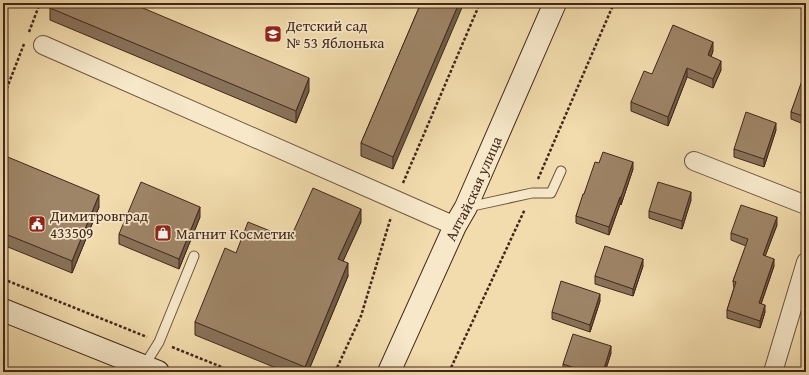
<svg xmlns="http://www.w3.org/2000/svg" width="809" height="375" viewBox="0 0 809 375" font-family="'Gentium Book Plus',serif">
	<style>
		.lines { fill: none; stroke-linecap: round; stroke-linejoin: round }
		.lane-casing { stroke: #6e5440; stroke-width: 11 }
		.street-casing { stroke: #6e5440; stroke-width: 20 }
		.secondary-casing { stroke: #42261b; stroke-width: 24 }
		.path { stroke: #42261b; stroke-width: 2.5; stroke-dasharray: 3 2; stroke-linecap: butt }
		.lane { stroke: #f7e8ca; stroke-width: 9 }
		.street { stroke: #f7e8ca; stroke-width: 18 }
		.secondary { stroke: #f7e8ca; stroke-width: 22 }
		.wall { fill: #887259; stroke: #42261b }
		.shaded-wall { fill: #6f5d48; stroke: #42261b }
		.building { fill: #9e8567; stroke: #42261b }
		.labels { text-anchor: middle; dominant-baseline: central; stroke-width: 3.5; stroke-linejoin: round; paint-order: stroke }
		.poi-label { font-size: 15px; fill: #42261b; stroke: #f7e8ca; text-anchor: start }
		.street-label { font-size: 15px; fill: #42261b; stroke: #f7e8ca }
	</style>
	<rect width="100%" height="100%" fill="#f2dcad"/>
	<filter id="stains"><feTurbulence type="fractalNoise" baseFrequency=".005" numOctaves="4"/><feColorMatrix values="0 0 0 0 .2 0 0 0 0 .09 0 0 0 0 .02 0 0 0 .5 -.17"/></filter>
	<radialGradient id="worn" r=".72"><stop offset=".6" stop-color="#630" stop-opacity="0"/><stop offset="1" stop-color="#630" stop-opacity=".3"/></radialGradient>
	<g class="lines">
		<g class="lane-casing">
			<g id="lane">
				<path d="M468,207L532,193H551L561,171"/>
				<path d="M144,366L159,342L194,256"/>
			</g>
		</g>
		<g class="street-casing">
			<g id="street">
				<path d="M43,45L455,226"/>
				<path d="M694,161L806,205"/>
				<path d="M773,372L806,262"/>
			</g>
		</g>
		<g class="secondary-casing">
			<g id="secondary">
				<path d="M3,310L158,372"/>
				<path id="s1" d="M389,372L455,226L466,207L555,3"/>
			</g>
		</g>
		<g class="path">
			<path d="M29,32L40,3"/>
			<path d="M3,98L24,44"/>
			<path d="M538,179L614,3"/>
			<path d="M403,183L480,3"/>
			<path d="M3,279L147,337"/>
			<path d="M172,347L234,372"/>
			<path d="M335,372L361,316L391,217"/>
			<path d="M449,372L525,209"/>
		</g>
		<use href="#lane" class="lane"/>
		<use href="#street" class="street"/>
		<use href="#secondary" class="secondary"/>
	</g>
	<g class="wall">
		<path d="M421,3L393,169L361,156V143Z"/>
		<path d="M50,8L309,91L296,123L50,20Z"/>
		<path d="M713,51L711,57L721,70L713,88L687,77L668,126L631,111V102L652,74Z"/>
		<path d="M806,73V125L791,119V112Z"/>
		<path d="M776,130L764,167L734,157V149Z"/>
		<path d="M3,155L99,207L72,273L3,245Z"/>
		<path d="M599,163L633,169L621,205L620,204L609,235L576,223V216L584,194Z"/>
		<path d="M691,200L682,229L649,218V211Z"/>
		<path d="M200,217L179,269L119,244V234Z"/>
		<path d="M361,222L343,261L348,276L308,372H286L195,335V322L236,253Z"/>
		<path d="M777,225L765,256L774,266L761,304L765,312L760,328L727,318V310L734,288L733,281L746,246L731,240V233Z"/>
		<path d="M643,266L633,296L595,284V276Z"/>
		<path d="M600,301L590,332L552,319V312Z"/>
		<path d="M611,353L605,372H565L563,371V364Z"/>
	</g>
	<g class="shaded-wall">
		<path d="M459,3H464L393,169V157Z"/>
		<path d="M713,42V51L708,64V55Z"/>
		<path d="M721,61V70L713,88V79Z"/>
		<path d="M687,68V77L668,126V117Z"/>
		<path d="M309,78V91L296,123V111Z"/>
		<path d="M776,123V130L764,167V159Z"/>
		<path d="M633,162V169L621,205V197Z"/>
		<path d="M691,192V200L682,229V221Z"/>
		<path d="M99,195V207L72,273V261Z"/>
		<path d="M620,197V204L609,235V227Z"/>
		<path d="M200,207V217L179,269V259Z"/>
		<path d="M361,209V222L338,272V259Z"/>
		<path d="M777,217V225L763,262V255Z"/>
		<path d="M643,259V266L633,296V289Z"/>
		<path d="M774,259V266L759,310V303Z"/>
		<path d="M348,263V276L308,372H305V367Z"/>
		<path d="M600,294V301L590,332V325Z"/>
		<path d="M765,305V312L760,328V321Z"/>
		<path d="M611,346V353L605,372H603Z"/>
	</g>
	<g class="building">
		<path d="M52,3H131L309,78L296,111L50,8Z"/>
		<path d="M421,3H459L393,157L361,143Z"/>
		<path d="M673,25L713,42L708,55L721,61L713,79L687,68L668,117L631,102L644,71L652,74Z"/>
		<path d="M805,72L806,73V117L791,112Z"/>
		<path d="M746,112L776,123L764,159L734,149Z"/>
		<path d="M603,152L633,162L621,197H620L609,227L576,216L583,194H584L595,162L599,163Z"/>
		<path d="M3,155L99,195L72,261L3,233Z"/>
		<path d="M141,182L200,207L179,259L119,234Z"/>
		<path d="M658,182L691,192L682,221L649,211Z"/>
		<path d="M313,188L361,209L338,259L348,263L305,367L195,322L225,248L236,253L248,222L290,239Z"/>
		<path d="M741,205L777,217L763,255L774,259L759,303L765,305L760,321L727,310L736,282L733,281L748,239L731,233Z"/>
		<path d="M605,246L643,259L633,289L595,276Z"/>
		<path d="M561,281L600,294L590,325L552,312Z"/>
		<path d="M573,334L611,346L603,372H587L563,364Z"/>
	</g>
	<defs>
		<g id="school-square" transform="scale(0.9)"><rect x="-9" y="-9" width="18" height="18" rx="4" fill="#8f2418" stroke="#f7e8ca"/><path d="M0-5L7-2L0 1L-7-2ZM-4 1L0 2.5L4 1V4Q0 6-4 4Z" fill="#fff"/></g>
		<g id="civic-square" transform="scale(0.9)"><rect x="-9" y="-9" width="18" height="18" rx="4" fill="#8f2418" stroke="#f7e8ca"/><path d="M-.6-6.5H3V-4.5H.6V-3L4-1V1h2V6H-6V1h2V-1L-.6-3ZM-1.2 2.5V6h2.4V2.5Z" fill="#fff"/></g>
		<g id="shop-square" transform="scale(0.9)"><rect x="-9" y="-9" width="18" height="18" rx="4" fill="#8f2418" stroke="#f7e8ca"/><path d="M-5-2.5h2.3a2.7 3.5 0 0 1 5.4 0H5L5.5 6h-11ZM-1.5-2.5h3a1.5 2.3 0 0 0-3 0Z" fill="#fff"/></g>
	</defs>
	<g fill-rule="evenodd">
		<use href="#school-square" x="273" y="34"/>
		<use href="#civic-square" x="37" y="224"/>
		<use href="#shop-square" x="163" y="233"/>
	</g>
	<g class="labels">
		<g class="poi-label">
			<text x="286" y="25">Детский сад<tspan x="286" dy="17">№ 53 Яблонька</tspan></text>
			<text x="50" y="215">Димитровград<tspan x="50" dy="17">433509</tspan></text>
			<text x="176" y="233">Магнит Косметик</text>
		</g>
		<g class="street-label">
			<text stroke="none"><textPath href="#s1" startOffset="202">Алтайская улица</textPath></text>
		</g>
	</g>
	<rect width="809" height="375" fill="none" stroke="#f2dcad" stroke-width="16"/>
	<rect x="4" y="4" width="801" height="367" fill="none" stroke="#42261b" stroke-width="2"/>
	<rect x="8" y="8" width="793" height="359" fill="none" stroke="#42261b"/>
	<rect width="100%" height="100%" filter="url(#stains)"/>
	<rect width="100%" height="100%" fill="url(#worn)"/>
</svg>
